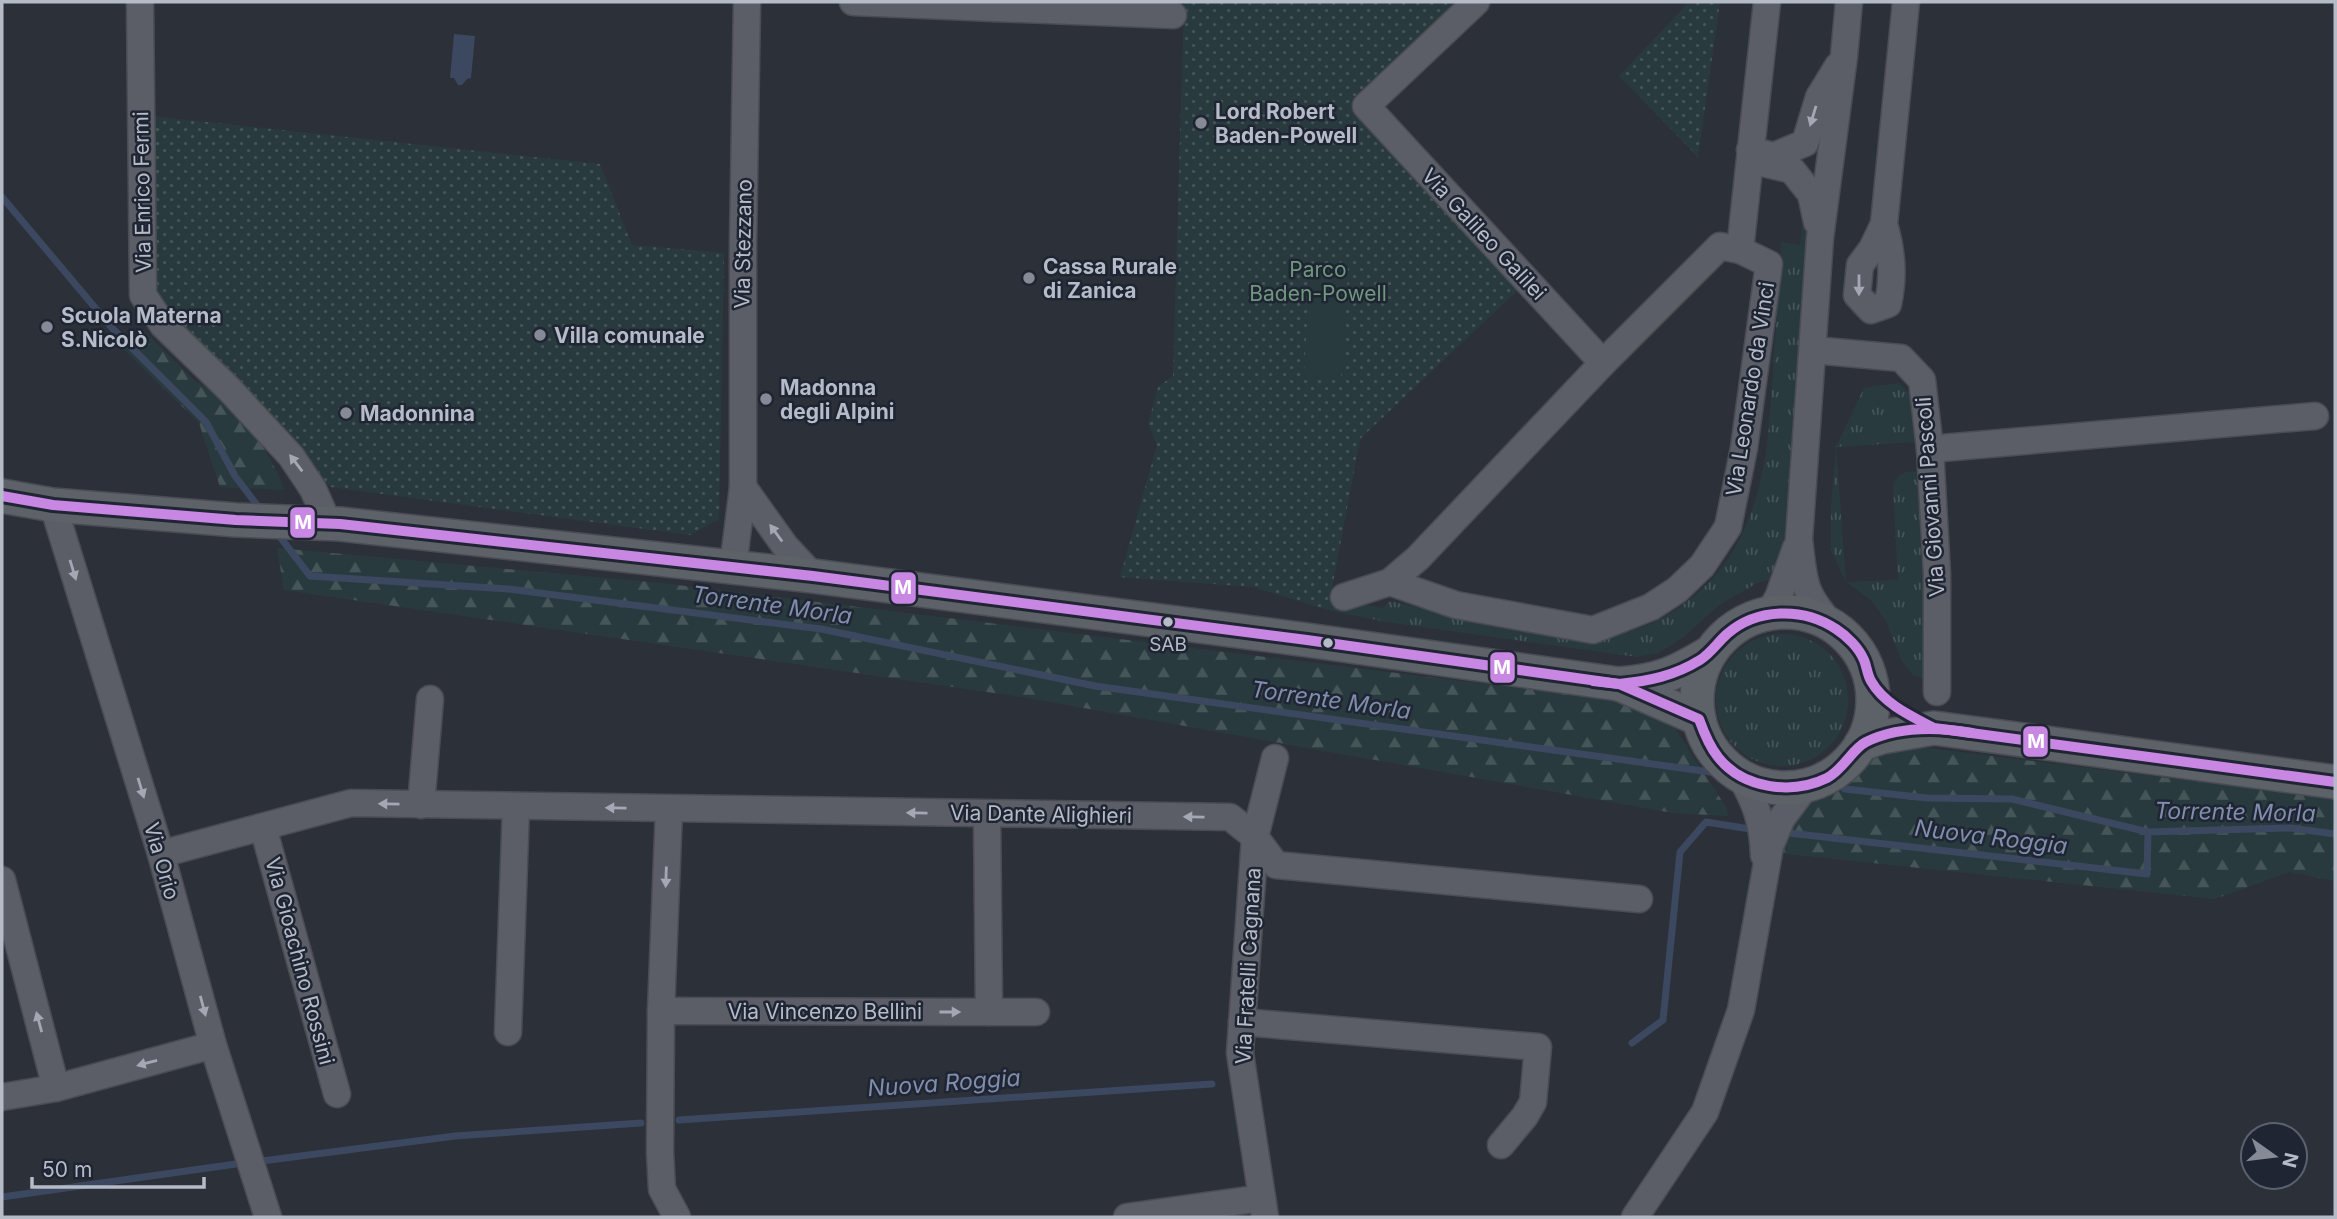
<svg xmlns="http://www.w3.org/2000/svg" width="2337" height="1219" viewBox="0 0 2337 1219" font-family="Inter,sans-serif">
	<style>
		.grass { fill: url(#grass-tufts) }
		.forest { fill: url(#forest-firs) }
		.park { fill: url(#park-dots) }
		.garden { fill: #293a3e }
		.water { fill: #3b4860 }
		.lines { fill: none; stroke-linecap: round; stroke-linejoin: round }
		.stream { stroke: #3b4860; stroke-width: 7 }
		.minor-casing { stroke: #4a4c53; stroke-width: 29 }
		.major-casing { stroke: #494c55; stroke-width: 36 }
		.minor { stroke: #5b5e66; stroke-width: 26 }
		.major { stroke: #5d6168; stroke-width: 33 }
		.bus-1-casing { stroke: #1f2532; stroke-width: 16 }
		.bus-1 { stroke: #c787e3; stroke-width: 10 }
		.oneway { fill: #a4a8b4 }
		.poi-dot { fill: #868a96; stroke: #1f2532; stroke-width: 2.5 }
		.bus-dot { fill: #b6bbc8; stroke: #1f2532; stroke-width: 2.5 }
		.labels { text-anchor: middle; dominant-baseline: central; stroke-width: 5; stroke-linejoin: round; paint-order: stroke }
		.bus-label { font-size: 19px; fill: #b6bbc8; stroke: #1f2532 }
		.poi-label { font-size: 21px; font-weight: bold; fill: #b6bbc8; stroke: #1f2532; text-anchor: start }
		.street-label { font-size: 21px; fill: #b6bbc8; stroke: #1f2532 }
		.park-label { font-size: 21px; fill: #6f977d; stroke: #1f2532 }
		.water-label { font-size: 23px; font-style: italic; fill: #808ead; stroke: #1f2532 }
		.line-badge { stroke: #1f2532; stroke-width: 2.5 }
		.badge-label { font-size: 19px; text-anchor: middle; font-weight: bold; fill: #fff }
	</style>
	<defs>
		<pattern id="grass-tufts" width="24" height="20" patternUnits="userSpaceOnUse" patternTransform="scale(1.75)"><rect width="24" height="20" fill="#293a3e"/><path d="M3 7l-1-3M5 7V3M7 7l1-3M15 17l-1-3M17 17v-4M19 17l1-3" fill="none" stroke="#465558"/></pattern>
		<pattern id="forest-firs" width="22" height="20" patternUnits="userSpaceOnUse" patternTransform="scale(1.75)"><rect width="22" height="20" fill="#293a3e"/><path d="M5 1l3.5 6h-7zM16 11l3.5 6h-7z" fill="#465558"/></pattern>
		<pattern id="park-dots" width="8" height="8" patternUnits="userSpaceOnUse" patternTransform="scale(1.75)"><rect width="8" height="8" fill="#293a3e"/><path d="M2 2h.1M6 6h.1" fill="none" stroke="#465558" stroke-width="1.8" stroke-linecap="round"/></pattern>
	</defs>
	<rect width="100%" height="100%" fill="#2c3038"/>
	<g class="grass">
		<path d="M1805,206L1810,220L1791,537L1772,579L1757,583L1719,605L1685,636L1658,653L1637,657L1387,622L1328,610L1330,598L1383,608L1389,601C1445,613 1500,625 1556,631C1571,633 1588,637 1603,636C1633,634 1658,623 1681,606C1762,549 1768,459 1773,369C1776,327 1779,285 1781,242L1800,245Z"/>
		<path d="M1899,383L1915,400L1914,442L1836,447L1846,582L1898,580L1893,486C1898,473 1904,471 1917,472L1929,682L1912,674L1902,661L1886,621L1871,600L1846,582L1831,549V507L1836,447L1864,388Z"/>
		<circle cx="1782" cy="700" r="66"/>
	</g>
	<g class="forest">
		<path d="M141,328L193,379L220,396L263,446L279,476L284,490L220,487L199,423L120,346Z"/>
		<path d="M277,548L661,583L1627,701L1674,727L1726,807L1728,816L1673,813L1022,697L284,590Z"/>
		<path d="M1904,745L2335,799V881L2289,872L2215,899L1778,853L1785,815L1854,765Z"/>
	</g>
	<g class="park">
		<path d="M1184,2H1463L1352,107L1519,289L1360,439L1328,610L1253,587L1120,577L1157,445L1148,424L1158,387L1173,376Z"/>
		<path d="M1689,2H1720L1698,157L1619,76Z"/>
		<path d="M150,116L600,164L632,245L724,253L719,519L690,535L330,487L154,293Z"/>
	</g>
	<path class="garden" d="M1310,272L1348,274L1341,378L1304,376Z"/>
	<path class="water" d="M454,34L475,36L471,78L467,79L462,85H458L454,78H450Z"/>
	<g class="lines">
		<g class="stream">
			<path d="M2,197L113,329L206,422L235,476L260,509"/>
			<path d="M277,533L310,576L508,589L821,629L1095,686L1710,772"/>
			<path d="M1845,789L1927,798L2012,799L2148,832L2291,828L2335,834"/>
			<path d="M1789,833L2147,874L2148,832"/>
			<path d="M1632,1043L1663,1020L1680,852L1706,822L1750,829"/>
			<path d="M679,1120L1212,1084"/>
			<path d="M262,1161L455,1136L641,1123"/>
			<path d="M2,1197L236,1164"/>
		</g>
		<g class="minor-casing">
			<g id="minor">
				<path d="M140,2L143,295L163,325L229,389L291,456L313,489L328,523"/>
				<path d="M853,2L994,8L997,2"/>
				<path d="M1476,2L1366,106L1603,363"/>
				<path d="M994,8L1173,15"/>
				<path d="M1750,150L1774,156L1805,143L1819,97L1838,66"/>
				<path d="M1754,161L1792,170L1811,194L1817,222"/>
				<path d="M1884,224L1872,249L1860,265L1857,295L1871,310L1888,304C1894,276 1892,252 1884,224L1906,2"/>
				<path d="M1740,250L1767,2"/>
				<path d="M1813,350L1901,358L1922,380L1930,449L1937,574V692"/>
				<path d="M1930,449L2315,416"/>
				<path d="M743,487L785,546L813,576"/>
				<path d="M53,505L161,854L213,1045L268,1217"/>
				<path d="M733,567L743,487V244L747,2"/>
				<path d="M1344,597L1390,582L1456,605L1593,630L1651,607L1677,590L1702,566L1728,527L1744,448L1769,264L1740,250L1720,246L1603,363L1418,558L1390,582"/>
				<path d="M1768,614L1778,598L1796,548"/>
				<path d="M1834,627C1803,594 1804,583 1799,539L1820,238L1844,56L1849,2"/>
				<path d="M1740,776C1756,802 1763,824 1764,855"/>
				<path d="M421,805L430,699"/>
				<path d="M669,809L661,1011L660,1152L662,1189L677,1217"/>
				<path d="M263,827L337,1094"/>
				<path d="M161,854L351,803L1230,817L1255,837L1276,865L1639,899"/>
				<path d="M2,880L56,1088"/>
				<path d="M661,1011L989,1012L987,814"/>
				<path d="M989,1012H1036"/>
				<path d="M1242,1022L1538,1047L1533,1102L1525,1116L1501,1145"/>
				<path d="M508,1032L516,806"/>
				<path d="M2,1097L56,1088L213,1045"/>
				<path d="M1127,1217L1262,1198"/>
				<path d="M1265,1217L1240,1053L1255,837L1275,758"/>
				<path d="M1635,1217L1705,1112L1741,1010L1770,846L1782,818L1806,786"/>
			</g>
		</g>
		<g class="major-casing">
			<g id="major">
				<path d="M2,496L53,505L236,520L340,524L813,576L1307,640L1619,684C1660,681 1676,673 1711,652"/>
				<circle cx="1785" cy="700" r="88"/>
				<path d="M1619,684L1699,719"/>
				<path d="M1861,744L1882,737L1934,728L2335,782"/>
			</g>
		</g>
		<use href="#minor" class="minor"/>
		<use href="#major" class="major"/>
		<g class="bus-1-casing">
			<g id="bus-1">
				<path d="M2,496L53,505L236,520L340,524L813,576L1307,640L1619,684C1649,681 1674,676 1700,660C1711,653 1717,643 1727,634C1757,608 1803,607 1836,629C1847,636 1859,648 1864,660C1867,667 1867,674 1871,681C1884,704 1911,716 1934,728L2335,782"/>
				<path d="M1593,681L1619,684L1699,719C1704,733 1709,746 1718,757C1743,789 1792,795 1827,778C1844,769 1852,749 1866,742C1899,726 1937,727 1972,733"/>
			</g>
		</g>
		<use href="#bus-1" class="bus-1"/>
	</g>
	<defs><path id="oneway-solid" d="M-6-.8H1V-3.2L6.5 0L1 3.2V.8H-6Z" transform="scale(1.75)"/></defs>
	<g class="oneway">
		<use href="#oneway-solid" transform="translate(1813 116) rotate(107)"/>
		<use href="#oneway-solid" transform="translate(1859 285) rotate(90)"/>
		<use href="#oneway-solid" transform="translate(296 463) rotate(-127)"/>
		<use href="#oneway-solid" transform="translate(776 533) rotate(-126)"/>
		<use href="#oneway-solid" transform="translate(73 570) rotate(73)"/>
		<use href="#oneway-solid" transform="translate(141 788) rotate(73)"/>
		<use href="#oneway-solid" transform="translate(389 804) rotate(-179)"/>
		<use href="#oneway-solid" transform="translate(616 808) rotate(-179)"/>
		<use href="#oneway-solid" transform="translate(917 813) rotate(-179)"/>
		<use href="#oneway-solid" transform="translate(1194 817) rotate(-179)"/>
		<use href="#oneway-solid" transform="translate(666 877) rotate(92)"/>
		<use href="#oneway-solid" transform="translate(203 1006) rotate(75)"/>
		<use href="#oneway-solid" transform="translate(950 1012)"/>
		<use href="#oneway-solid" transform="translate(39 1022) rotate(-105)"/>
		<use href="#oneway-solid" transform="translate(147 1063) rotate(165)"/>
	</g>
	<g class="poi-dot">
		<circle cx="1201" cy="123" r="7"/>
		<circle cx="1029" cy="278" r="7"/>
		<circle cx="47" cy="327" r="7"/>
		<circle cx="540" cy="335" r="7"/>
		<circle cx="766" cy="399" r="7"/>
		<circle cx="346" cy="413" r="7"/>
	</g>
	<g class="bus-dot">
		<circle cx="1168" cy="622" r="6"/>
		<circle cx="1328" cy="643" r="6"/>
	</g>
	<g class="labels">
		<g class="bus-label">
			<text x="1168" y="644">SAB</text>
		</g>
		<g class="poi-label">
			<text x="1215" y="111">Lord Robert<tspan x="1215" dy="24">Baden-Powell</tspan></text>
			<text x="1043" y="266">Cassa Rurale<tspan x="1043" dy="24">di Zanica</tspan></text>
			<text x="61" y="315">Scuola Materna<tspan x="61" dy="24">S.Nicolò</tspan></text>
			<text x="554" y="335">Villa comunale</text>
			<text x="780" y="387">Madonna<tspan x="780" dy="24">degli Alpini</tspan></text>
			<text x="360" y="413">Madonnina</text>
		</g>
		<g class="street-label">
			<text transform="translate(142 192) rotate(-91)">Via Enrico Fermi</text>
			<text transform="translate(1484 234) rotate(47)">Via Galileo Galilei</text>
			<text transform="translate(743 244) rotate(-89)">Via Stezzano</text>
			<text transform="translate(1750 389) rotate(-81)">Via Leonardo da Vinci</text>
			<text transform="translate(1930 497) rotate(-94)">Via Giovanni Pascoli</text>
			<text transform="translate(1041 814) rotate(1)">Via Dante Alighieri</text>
			<text transform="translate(162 861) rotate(74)">Via Orio</text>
			<text transform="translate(300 961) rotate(75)">Via Gioachino Rossini</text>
			<text transform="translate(1248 966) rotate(-87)">Via Fratelli Cagnana</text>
			<text x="825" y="1011">Via Vincenzo Bellini</text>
		</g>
		<g class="park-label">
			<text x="1318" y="269">Parco<tspan x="1318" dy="24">Baden-Powell</tspan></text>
		</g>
		<g class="water-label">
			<text transform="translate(772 605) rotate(8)">Torrente Morla</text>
			<text transform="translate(1331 700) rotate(8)">Torrente Morla</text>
			<text transform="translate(2235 812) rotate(1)">Torrente Morla</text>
			<text transform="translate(1991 837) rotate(7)">Nuova Roggia</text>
			<text transform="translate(944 1083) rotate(-4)">Nuova Roggia</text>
		</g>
	</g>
	<g class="line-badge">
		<rect x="289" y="506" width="27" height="33" rx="7" fill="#c787e3"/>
		<rect x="890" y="571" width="27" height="34" rx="7" fill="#c787e3"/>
		<rect x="1489" y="651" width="27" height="33" rx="7" fill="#c787e3"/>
		<rect x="2022" y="725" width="27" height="33" rx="7" fill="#c787e3"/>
	</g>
	<g class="badge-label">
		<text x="303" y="529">M</text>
		<text x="903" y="594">M</text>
		<text x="1502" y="674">M</text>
		<text x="2036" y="748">M</text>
	</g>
	<rect width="2337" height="1219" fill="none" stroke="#b6bbc8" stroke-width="7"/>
	<g transform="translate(2274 1156) rotate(104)"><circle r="33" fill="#1f2532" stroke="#5b616e" stroke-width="2"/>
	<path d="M0-5L12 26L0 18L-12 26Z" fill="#868a96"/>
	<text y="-10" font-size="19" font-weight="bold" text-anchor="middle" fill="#b6bbc8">N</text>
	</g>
	<path d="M32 1177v10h172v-10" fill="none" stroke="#b6bbc8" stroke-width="3.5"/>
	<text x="42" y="1177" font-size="21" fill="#b6bbc8" stroke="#1f2532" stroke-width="5" paint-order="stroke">50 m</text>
</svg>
